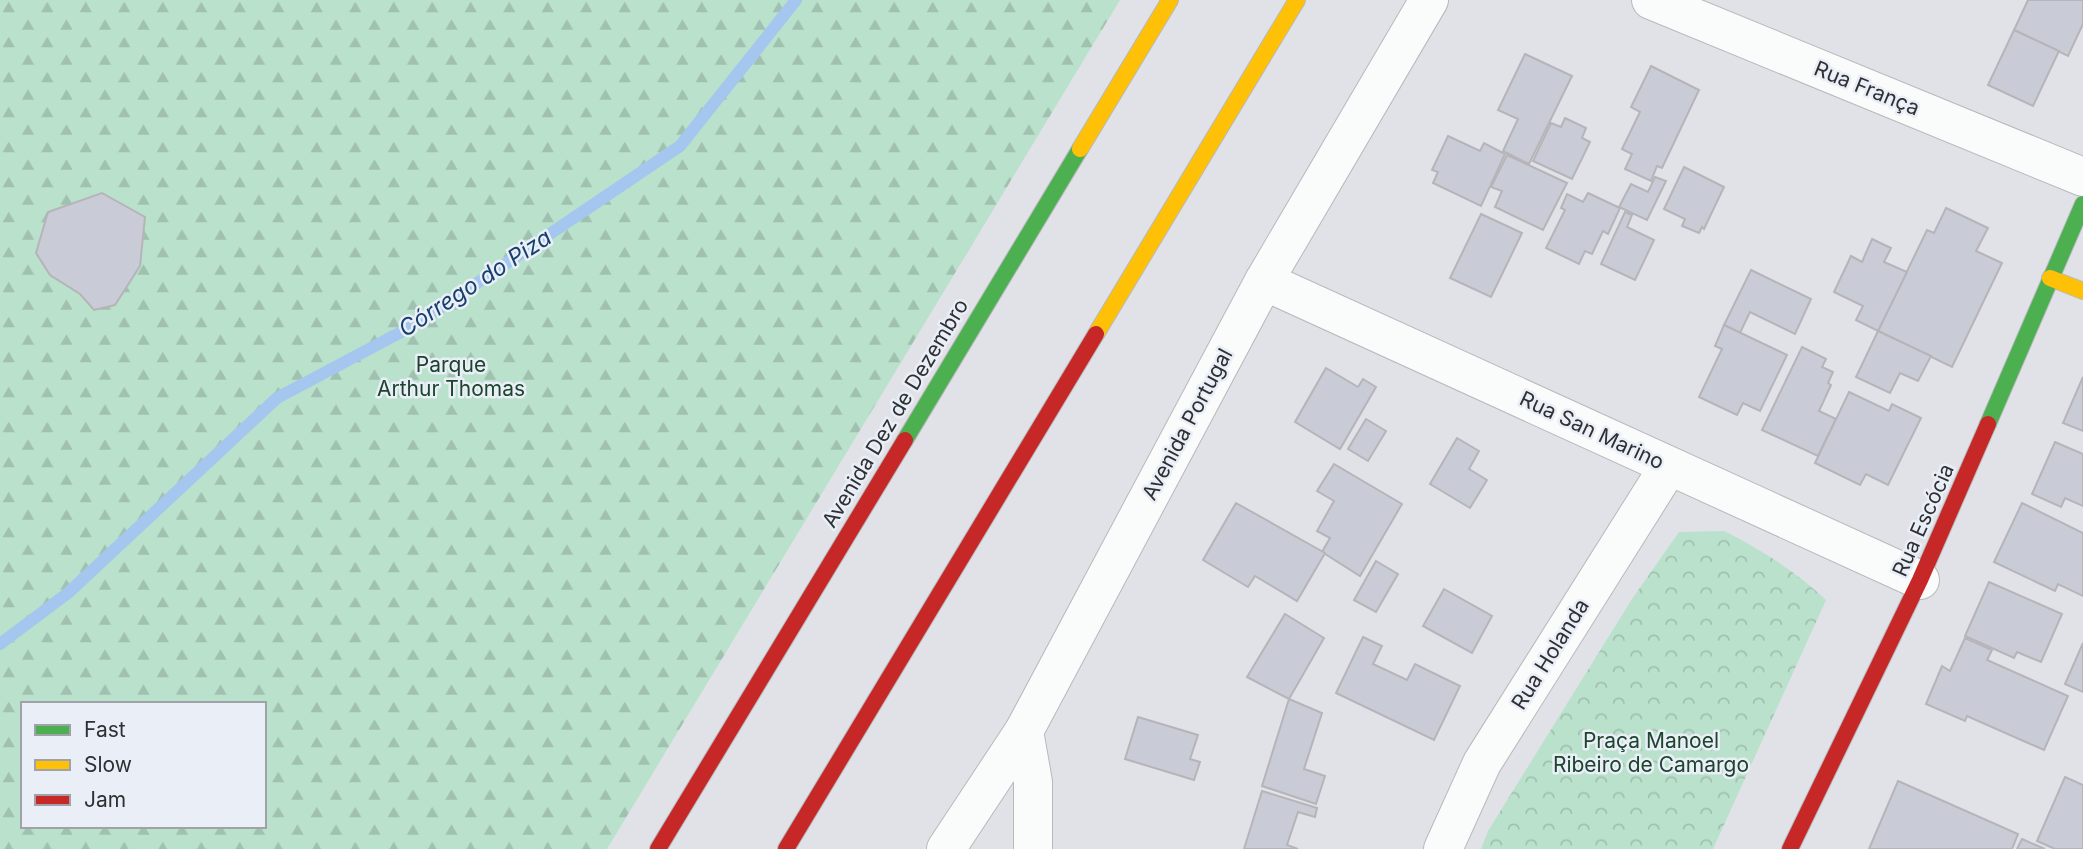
<svg xmlns="http://www.w3.org/2000/svg" width="2083" height="849" viewBox="0 0 2083 849" font-family="Inter,sans-serif">
	<style>
		.forest { fill: url(#forest-firs); fill-rule: evenodd }
		.park { fill: url(#park-crowns) }
		.lines { fill: none; stroke-linecap: round; stroke-linejoin: round }
		.stream { stroke: #a4c6ef; stroke-width: 12 }
		.building { fill: #c9cbd6; stroke: #b5b5b9; stroke-width: 2 }
		.street-casing { stroke: #b7b9bc; stroke-width: 40 }
		.fast-casing { stroke: #b7b9bc; stroke-width: 18 }
		.slow-casing { stroke: #b7b9bc; stroke-width: 18 }
		.jam-casing { stroke: #b7b9bc; stroke-width: 18 }
		.street { stroke: #fafbfb; stroke-width: 38 }
		.fast { stroke: #4caf50; stroke-width: 16 }
		.slow { stroke: #ffc107; stroke-width: 16 }
		.jam { stroke: #c62828; stroke-width: 16 }
		.labels { text-anchor: middle; dominant-baseline: central; stroke-width: 5; stroke-linejoin: round; paint-order: stroke }
		.street-label { font-size: 21px; fill: #2e3033; stroke: #eaeff7 }
		.park-label { font-size: 21px; fill: #1d442d; stroke: #eaeff7 }
		.water-label { font-size: 23px; font-style: italic; fill: #153f6c; stroke: #eaeff7 }
	</style>
	<defs>
		<pattern id="forest-firs" width="22" height="20" patternUnits="userSpaceOnUse" patternTransform="scale(1.75)"><rect width="22" height="20" fill="#bae1cb"/><path d="M5 1l3.5 6h-7zM16 11l3.5 6h-7z" fill="#a0c1af"/></pattern>
		<pattern id="park-crowns" width="20" height="18" patternUnits="userSpaceOnUse" patternTransform="scale(1.75)"><rect width="20" height="18" fill="#bae1cb"/><path d="M2 6a3 3 0 1 1 6 0M12 15a3 3 0 1 1 6 0" fill="none" stroke="#a0c1af"/></pattern>
	</defs>
	<rect width="100%" height="100%" fill="#e0e2e7"/>
	<path class="forest" d="M0,0H1120L607,849H0ZM23,704H264V826H23Z"/>
	<path class="park" d="M1724,531C1762,550 1795,571 1826,600L1713,849H1481L1488,831L1632,599L1679,532Z"/>
	<g class="lines">
		<path class="stream" d="M0,644L68,593L277,398L418,323L680,146L796,0"/>
	</g>
	<g class="building">
		<path d="M2028,0H2083V24L2068,56L2014,30Z"/>
		<path d="M2014,30L2059,51L2033,106L1988,85Z"/>
		<path d="M1525,54L1572,76L1529,164L1503,151L1518,119L1498,110Z"/>
		<path d="M1651,66L1699,90L1662,168L1657,166L1651,181L1625,169L1632,154L1622,149L1640,112L1631,107Z"/>
		<path d="M1565,118L1586,128L1582,138L1590,142L1572,179L1533,161L1551,123L1561,127Z"/>
		<path d="M1448,136L1480,151L1484,143L1505,154L1481,206L1433,183L1438,172L1432,170Z"/>
		<path d="M1507,155L1567,183L1543,230L1495,207L1502,191L1491,187Z"/>
		<path d="M1684,167L1724,187L1704,229L1702,227L1699,233L1682,226L1685,219L1664,209Z"/>
		<path d="M1655,177L1666,181L1647,220L1619,207L1631,184L1648,192Z"/>
		<path d="M102,193L145,217L140,266L115,305L94,310L80,294L50,275L36,253L48,212Z"/>
		<path d="M1588,193L1620,208L1608,234L1603,231L1592,254L1585,251L1579,264L1546,248L1565,210L1561,208L1567,194L1583,202Z"/>
		<path d="M1946,208L1988,228L1976,251L2002,263L1952,367L1878,331L1927,230L1934,233Z"/>
		<path d="M1625,212L1632,215L1627,227L1654,240L1635,280L1601,264Z"/>
		<path d="M1481,214L1522,233L1491,297L1450,278Z"/>
		<path d="M1872,239L1891,248L1884,262L1907,272L1878,331L1856,320L1863,306L1834,292L1851,256L1862,262Z"/>
		<path d="M1751,270L1811,299L1795,334L1750,312L1740,333L1724,325Z"/>
		<path d="M1724,325L1787,355L1760,411L1743,403L1737,415L1699,397L1722,349L1715,346Z"/>
		<path d="M1878,331L1931,356L1918,381L1900,373L1890,393L1856,377Z"/>
		<path d="M1802,347L1826,359L1822,367L1833,372L1828,383L1831,385L1819,411L1836,419L1818,456L1762,430Z"/>
		<path d="M1326,368L1358,387L1363,379L1376,387L1340,449L1295,422Z"/>
		<path d="M2083,377V431L2063,423Z"/>
		<path d="M1849,392L1889,411L1892,404L1921,418L1888,485L1866,474L1860,485L1815,463Z"/>
		<path d="M1366,419L1386,431L1368,461L1348,449Z"/>
		<path d="M1457,438L1479,451L1469,469L1487,480L1470,508L1430,484Z"/>
		<path d="M2055,442L2083,454V506L2065,498L2061,507L2032,494Z"/>
		<path d="M1334,464L1402,504L1360,576L1322,552L1330,538L1317,531L1334,501L1317,491Z"/>
		<path d="M1236,503L1325,553L1297,601L1255,576L1248,587L1203,560Z"/>
		<path d="M2022,503L2083,533V596L2058,584L2055,591L1994,562Z"/>
		<path d="M1376,561L1398,574L1376,612L1354,600Z"/>
		<path d="M1989,582L2062,614L2041,662L2017,652L2014,658L1965,636Z"/>
		<path d="M1444,589L1492,616L1472,653L1423,626Z"/>
		<path d="M1285,614L1324,638L1289,699L1247,677Z"/>
		<path d="M1363,637L1382,646L1373,664L1407,680L1415,664L1460,686L1434,740L1336,693Z"/>
		<path d="M1965,638L1992,650L1987,660L2068,696L2044,750L1967,716L1965,721L1926,704L1942,666L1950,671Z"/>
		<path d="M2083,643V692L2065,684Z"/>
		<path d="M1289,699L1322,713L1304,769L1325,776L1316,804L1262,786Z"/>
		<path d="M1138,717L1198,735L1190,759L1200,762L1194,780L1125,759Z"/>
		<path d="M2065,777L2083,785V849H2055L2037,841Z"/>
		<path d="M1898,781L2018,834L2012,849H1869Z"/>
		<path d="M1262,791L1317,808L1315,817L1298,812L1287,845L1298,849H1244Z"/>
		<path d="M2022,839L2045,849H2017Z"/>
	</g>
	<g class="lines">
		<g class="street-casing">
			<g id="street">
				<path d="M1651,0L2083,177"/>
				<path d="M1264,281L1920,580"/>
				<path d="M1024,731L1033,782V849"/>
				<path d="M946,849L1024,731L1264,281L1429,0"/>
				<path d="M1443,849L1482,763L1669,466"/>
			</g>
		</g>
		<g class="fast-casing">
			<g id="fast">
				<path d="M1988,424L2083,204"/>
				<path d="M905,440L1080,149"/>
			</g>
		</g>
		<g class="slow-casing">
			<g id="slow">
				<path d="M1080,149L1170,0"/>
				<path d="M2050,278L2083,291"/>
				<path d="M1096,334L1297,0"/>
			</g>
		</g>
		<g class="jam-casing">
			<g id="jam">
				<path d="M658,849L905,440"/>
				<path d="M786,849L1096,334"/>
				<path d="M1790,849L1920,580L1988,424"/>
			</g>
		</g>
		<use href="#street" class="street"/>
		<use href="#fast" class="fast"/>
		<use href="#slow" class="slow"/>
		<use href="#jam" class="jam"/>
	</g>
	<g class="labels">
		<g class="street-label">
			<text transform="translate(1867 88) rotate(22)">Rua França</text>
			<text transform="translate(895 413) rotate(-59)">Avenida Dez de Dezembro</text>
			<text transform="translate(1187 424) rotate(-62)">Avenida Portugal</text>
			<text transform="translate(1592 430) rotate(25)">Rua San Marino</text>
			<text transform="translate(1923 520) rotate(-66)">Rua Escócia</text>
			<text transform="translate(1550 654) rotate(-58)">Rua Holanda</text>
		</g>
		<g class="park-label">
			<text x="451" y="364">Parque<tspan x="451" dy="24">Arthur Thomas</tspan></text>
			<text x="1651" y="740">Praça Manoel<tspan x="1651" dy="24">Ribeiro de Camargo</tspan></text>
		</g>
		<g class="water-label">
			<text transform="translate(475 283) rotate(-33)">Córrego do Piza</text>
		</g>
	</g>
	<rect x="21" y="702" width="245" height="126" fill="#eaeff7" stroke="#9fa3a9" stroke-width="2"/>
	<rect x="35" y="725" width="35" height="10" fill="#4caf50" stroke="#9fa3a9" stroke-width="2"/>
	<text x="84" y="737" font-size="21" fill="#2e3033">Fast</text>
	<rect x="35" y="760" width="35" height="10" fill="#ffc107" stroke="#9fa3a9" stroke-width="2"/>
	<text x="84" y="772" font-size="21" fill="#2e3033">Slow</text>
	<rect x="35" y="795" width="35" height="10" fill="#c62828" stroke="#9fa3a9" stroke-width="2"/>
	<text x="84" y="807" font-size="21" fill="#2e3033">Jam</text>
</svg>
